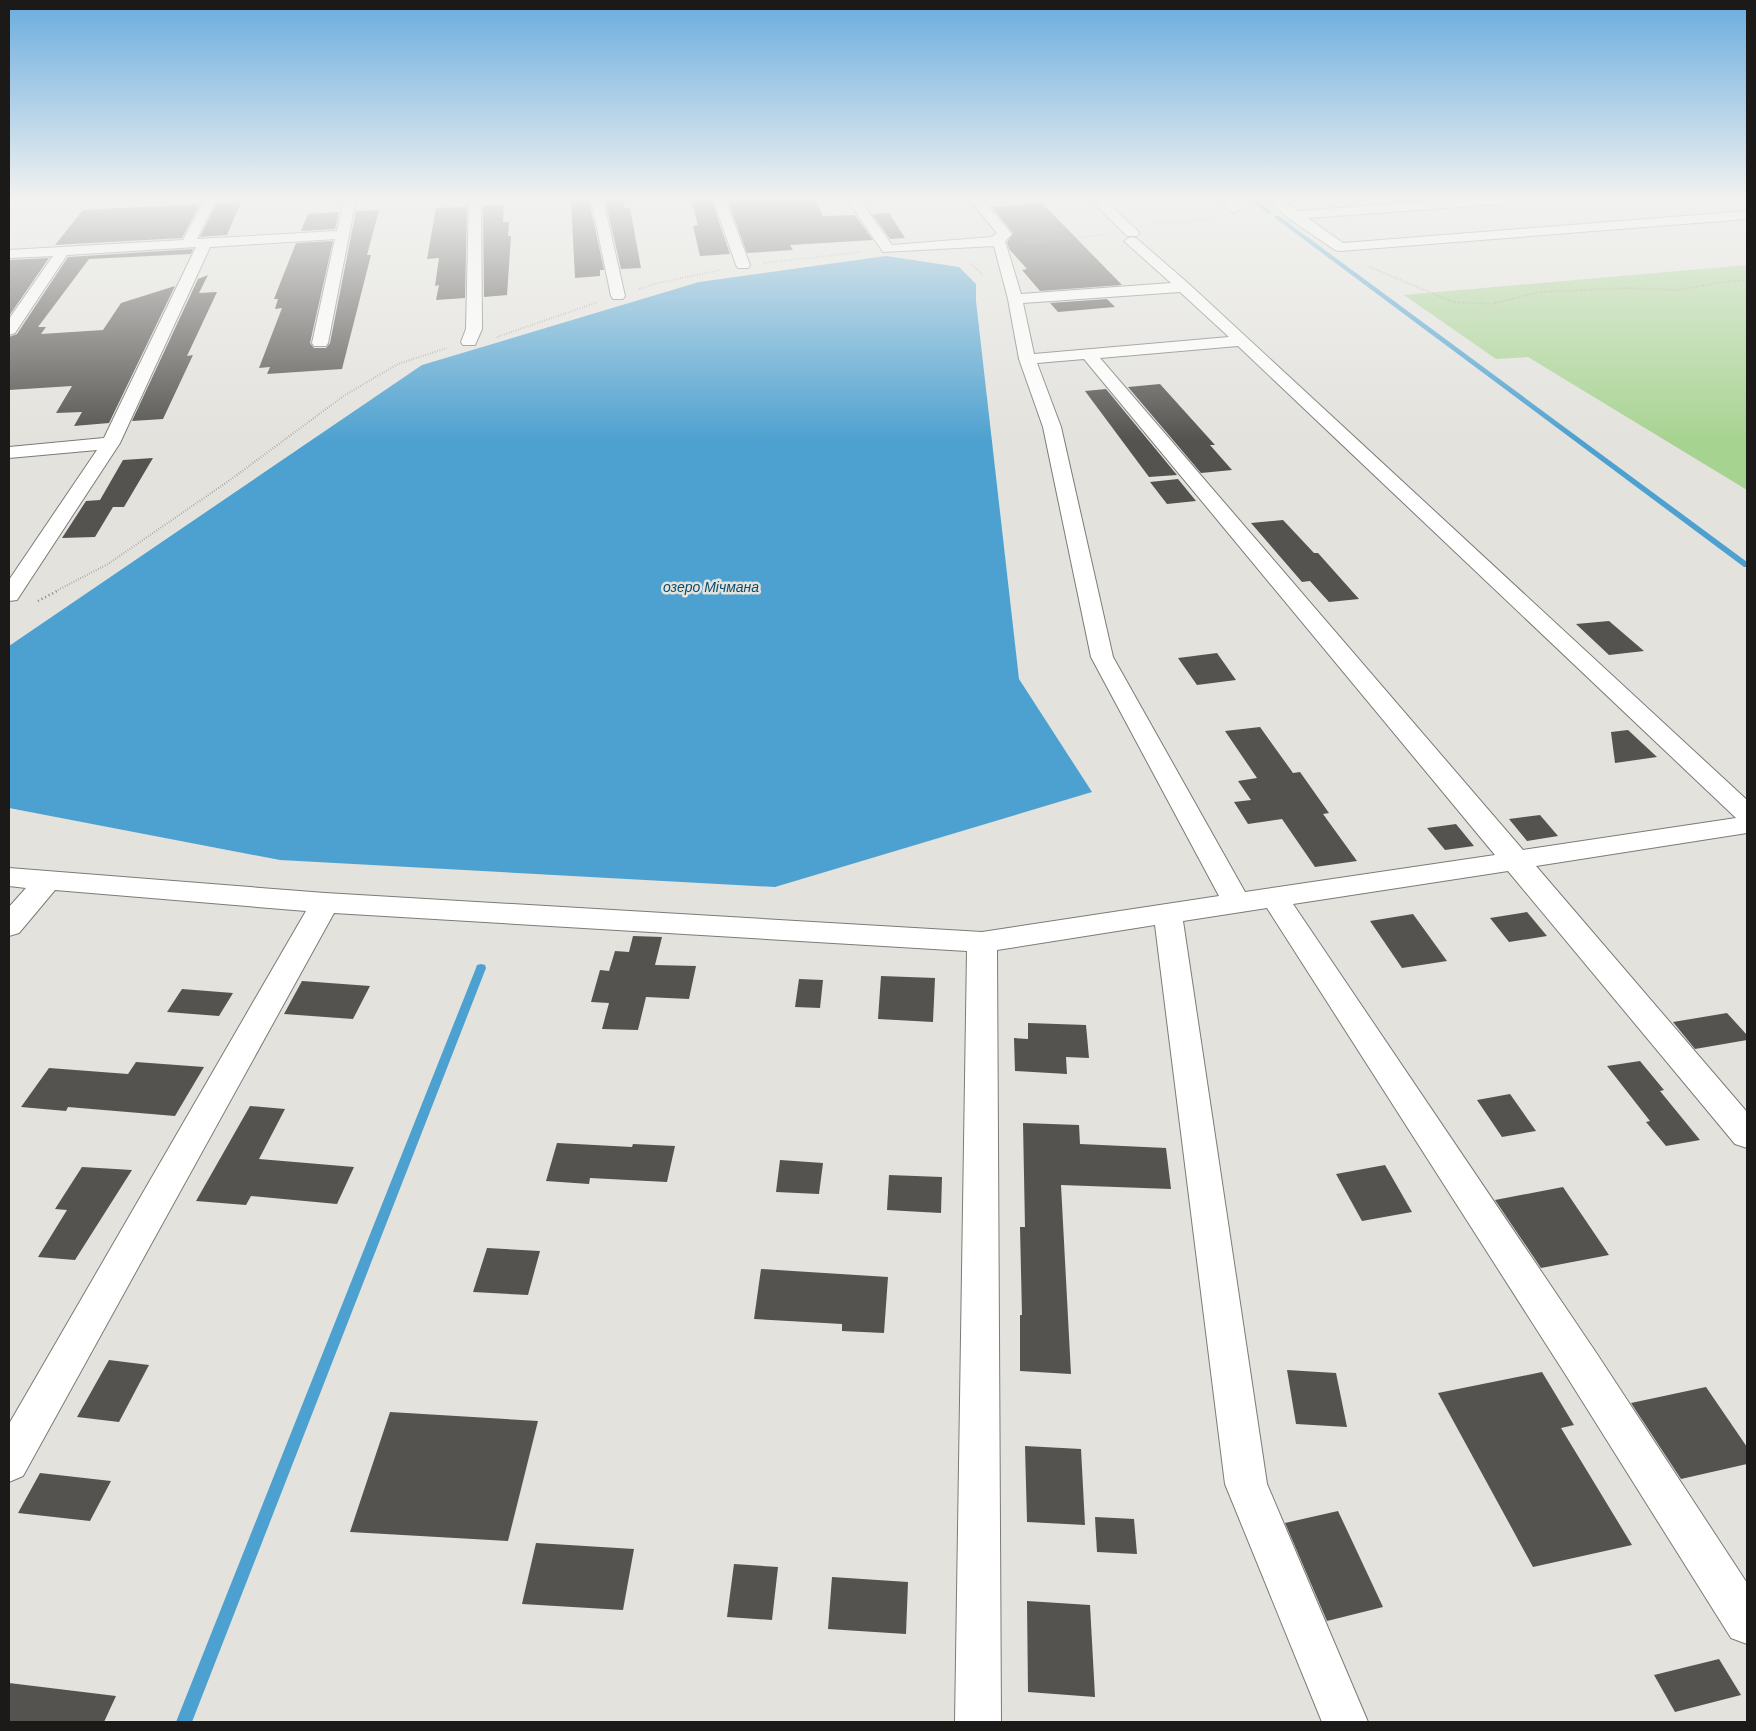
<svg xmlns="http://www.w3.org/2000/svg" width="1756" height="1731" viewBox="0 0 1756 1731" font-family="Helvetica,sans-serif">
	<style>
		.green { fill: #a7d391 }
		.water { fill: #4da1d0 }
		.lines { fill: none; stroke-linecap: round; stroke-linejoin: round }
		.stream { fill: #4da1d0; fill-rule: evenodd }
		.building { fill: #555350 }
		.minor-casing { stroke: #7c7b77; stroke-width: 2 }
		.path-far1 { stroke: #848380; stroke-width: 2; stroke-dasharray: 0.5 2; stroke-linecap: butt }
		.path { stroke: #848380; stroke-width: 2.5; stroke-dasharray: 1 3; stroke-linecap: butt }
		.minor { fill: #fff; fill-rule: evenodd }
		.labels { text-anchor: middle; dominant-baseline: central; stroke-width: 5; stroke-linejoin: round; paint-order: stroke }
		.far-water-label { font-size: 14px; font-style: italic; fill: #084d6e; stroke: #e3e2dd }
	</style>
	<rect width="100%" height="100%" fill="#e3e2dd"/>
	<path class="green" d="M1747,265V490L1528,357L1496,359L1404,295Z"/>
	<path class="water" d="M886,256L959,267L976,284V301L1019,679L1092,792L775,887L280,860L9,808V646L422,365L699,282Z"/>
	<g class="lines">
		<g class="stream">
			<path d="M1250,199H1255L1272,213L1268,214Z"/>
			<path d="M1275,216H1279L1747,562V567H1744L1275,218Z"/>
			<path d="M481,964L485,965L486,968L192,1722H176L476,968L477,965Z"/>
		</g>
	</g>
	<g class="building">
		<path d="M605,199H623L625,208H630L641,268L621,269Z"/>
		<path d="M691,199H711L730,254L700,256L693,226L698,225Z"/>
		<path d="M727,199H815L823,216L855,215L873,240L790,245L793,250L747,253Z"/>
		<path d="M589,200L604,270H600V276L575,278L571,201Z"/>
		<path d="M241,202L227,235L200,237L217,203Z"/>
		<path d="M1042,203L1122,285L1040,291L1022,270L1027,269L1009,249L1007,242L1013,233L992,207Z"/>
		<path d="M200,204L182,238L55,245L83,210Z"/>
		<path d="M504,205L503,222H509L508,236H511L507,295L484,297L483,206Z"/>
		<path d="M467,207L465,298L436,300L439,285L435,286L439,258L427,259L436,208Z"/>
		<path d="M379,210L367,255H371L342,369L267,374L270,367L259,368L282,308L275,309L278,299H274L296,243L333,241L310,343L314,348H326L330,343L356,211Z"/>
		<path d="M339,212L335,229L301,231L308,214Z"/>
		<path d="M889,213L905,238L890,239L872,214Z"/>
		<path d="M193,249L191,254L89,259L38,327H46L41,334L103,330L121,303L175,286L109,423L74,426L82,412L56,413L72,386L9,390V337L17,334L68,257Z"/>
		<path d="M49,258L9,316V260Z"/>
		<path d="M208,275L199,293L217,292L187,356L193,355L163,419L132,421L198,279Z"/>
		<path d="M1107,299L1115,307L1058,312L1050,303Z"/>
		<path d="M1160,384L1215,445H1210L1232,470L1201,473L1128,387Z"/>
		<path d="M1106,389L1177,475L1149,477L1085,391Z"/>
		<path d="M153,458L124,507H113L95,537L62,538L86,501L100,500L123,460Z"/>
		<path d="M1178,479L1196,501L1167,504L1150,482Z"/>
		<path d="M1283,520L1314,553H1318L1359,599L1329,602L1310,581L1302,582L1251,523Z"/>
		<path d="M1609,621L1644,651L1609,655L1576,624Z"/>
		<path d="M1217,653L1236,680L1197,685L1178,658Z"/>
		<path d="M1260,727L1293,773L1300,772L1329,813L1323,814L1357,861L1315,867L1282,819L1248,824L1234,802L1251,800L1238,781L1257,778L1225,731Z"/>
		<path d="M1628,730L1657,757L1615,763L1611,732Z"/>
		<path d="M1540,815L1558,836L1527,841L1509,819Z"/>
		<path d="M1456,824L1474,846L1445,850L1427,828Z"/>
		<path d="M1527,912L1547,936L1509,942L1490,918Z"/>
		<path d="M1413,914L1447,961L1402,968L1370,921Z"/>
		<path d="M633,936L662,937L655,965L696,966L689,999L646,997L638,1030L602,1029L609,1003L591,1002L600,970L609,971L615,951L629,952Z"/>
		<path d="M881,976L935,978L933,1022L878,1019Z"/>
		<path d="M799,979L823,980L820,1008L795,1007Z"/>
		<path d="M302,981L370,986L353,1019L284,1014Z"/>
		<path d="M182,989L233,993L219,1016L167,1012Z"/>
		<path d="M1727,1013L1747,1035V1040L1695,1049L1673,1022Z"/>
		<path d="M1028,1023L1086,1025L1089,1058L1066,1057L1067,1074L1015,1071L1014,1038L1028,1039Z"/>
		<path d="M1640,1061L1664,1090L1660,1091L1700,1140L1666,1146L1646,1122L1650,1121L1607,1066Z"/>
		<path d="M136,1062L204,1067L175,1116L68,1107L66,1111L21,1107L49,1068L128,1074Z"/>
		<path d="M1510,1094L1536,1131L1502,1137L1477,1100Z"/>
		<path d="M250,1106L285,1109L259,1159L354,1167L337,1204L251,1196L246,1205L196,1201Z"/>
		<path d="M1023,1123L1079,1125L1080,1144L1166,1148L1171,1189L1061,1185L1071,1374L1020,1371V1315H1022L1020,1227H1025Z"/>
		<path d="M557,1143L632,1147L633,1144L675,1146L667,1182L590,1178L589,1184L546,1181Z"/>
		<path d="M780,1160L823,1163L819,1194L776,1192Z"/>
		<path d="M1385,1165L1412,1212L1362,1221L1336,1174Z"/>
		<path d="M82,1167L132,1170L75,1260L38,1257L67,1210L55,1209Z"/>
		<path d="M889,1175L942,1177L941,1213L887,1210Z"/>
		<path d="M1563,1187L1609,1255L1541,1268L1495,1200Z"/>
		<path d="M487,1248L540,1251L528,1295L473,1292Z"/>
		<path d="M761,1269L888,1277L884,1333L842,1331V1324L754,1319Z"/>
		<path d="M109,1360L149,1365L119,1422L77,1417Z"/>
		<path d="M1287,1370L1336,1373L1347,1427L1296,1424Z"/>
		<path d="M1542,1372L1574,1425L1561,1428L1632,1545L1533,1567L1438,1393Z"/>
		<path d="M1706,1387L1747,1447V1464L1681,1479L1631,1403Z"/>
		<path d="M390,1412L538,1421L508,1541L350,1532Z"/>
		<path d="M1025,1446L1081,1449L1085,1525L1027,1522Z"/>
		<path d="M40,1473L111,1481L90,1521L18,1513Z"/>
		<path d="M1338,1511L1383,1607L1327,1621L1285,1523Z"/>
		<path d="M1095,1517L1134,1519L1137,1554L1097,1552Z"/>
		<path d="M536,1543L634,1549L623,1610L522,1604Z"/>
		<path d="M734,1564L778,1567L772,1620L727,1617Z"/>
		<path d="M832,1577L908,1582L906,1634L828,1629Z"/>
		<path d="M1027,1601L1090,1605L1095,1697L1028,1692Z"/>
		<path d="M1719,1659L1741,1695L1675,1712L1654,1675Z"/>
		<path d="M9,1683L116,1696L104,1722H9Z"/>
	</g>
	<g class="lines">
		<g class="minor-casing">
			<g id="minor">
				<path d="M9,199H21L9,206Z"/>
				<path d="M205,199H217L197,239L337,231L344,199H356L328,343L326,346H314L312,343L335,239L210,247L120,443L17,600L9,601V580L97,450L9,458V447L104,438L196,247L67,255L15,333L9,335V319L53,256L9,258V250L183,240Z"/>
				<path d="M469,199H481L482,329L475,345H463L461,342L466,329Z"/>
				<path d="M591,199H603L625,296L623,299H613L611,296Z"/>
				<path d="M713,199H725L750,265L748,268H738L736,265Z"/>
				<path d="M847,199H859L892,245L992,237L997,233L969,199H982L1012,234L1005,241L1021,294L1171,283L1124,241L1131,237L1136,238L1189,284L1747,800V833L1536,866L1747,1112V1148L1735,1144L1508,871L1293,904L1597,1354L1747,1583V1644L1731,1638L1569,1380L1267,908L1183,921L1267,1484L1368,1722H1322L1225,1484L1155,925L997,950L1001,1722H955L967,951L334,913L23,1476L9,1482V1424L306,911L55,890L19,933L9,936V907L26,888L9,886V868L325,893L982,932L1219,896L1091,657L1043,427L1019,359L1008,299L994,246L883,252ZM1180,292L1229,337L1034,354L1023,303ZM1238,346L1736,818L1523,850L1100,358ZM1084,359L1495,855L1245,892L1113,657L1061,427L1037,363Z"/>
				<path d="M1090,199H1103L1137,230L1139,233L1137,236H1127Z"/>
				<path d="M1218,199H1232L1241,208L1235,212L1230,211Z"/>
				<path d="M1267,199H1281L1298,211L1459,199H1519L1513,203L1308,218L1343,243L1747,211V219L1340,251L1335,250L1288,218Z"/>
			</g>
		</g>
		<g class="path-far1">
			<path d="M1152,224L1216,219"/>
			<path d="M1025,242L1104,235"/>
			<path d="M764,263L862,252"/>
			<path d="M971,264L983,275"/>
			<path d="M1370,267L1453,302L1491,304L1540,292L1629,288L1675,290L1731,281H1747"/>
			<path d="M639,289L658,283L721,270"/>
			<path d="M497,337L598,302"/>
			<path d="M56,591L108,564L230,480L345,395L398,364L447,348"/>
		</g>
		<path class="path" d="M38,601L59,590"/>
		<use href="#minor" class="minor"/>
	</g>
	<linearGradient id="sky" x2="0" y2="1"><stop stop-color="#6aacde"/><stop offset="0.45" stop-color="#f2f2f0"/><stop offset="1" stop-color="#f2f2f0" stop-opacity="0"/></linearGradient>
	<rect width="1756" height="441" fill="url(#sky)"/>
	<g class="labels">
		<g class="far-water-label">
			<text x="711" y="587">озеро Мічмана</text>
		</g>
	</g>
	<rect width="1756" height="1731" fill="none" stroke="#1b1a19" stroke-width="20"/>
</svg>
